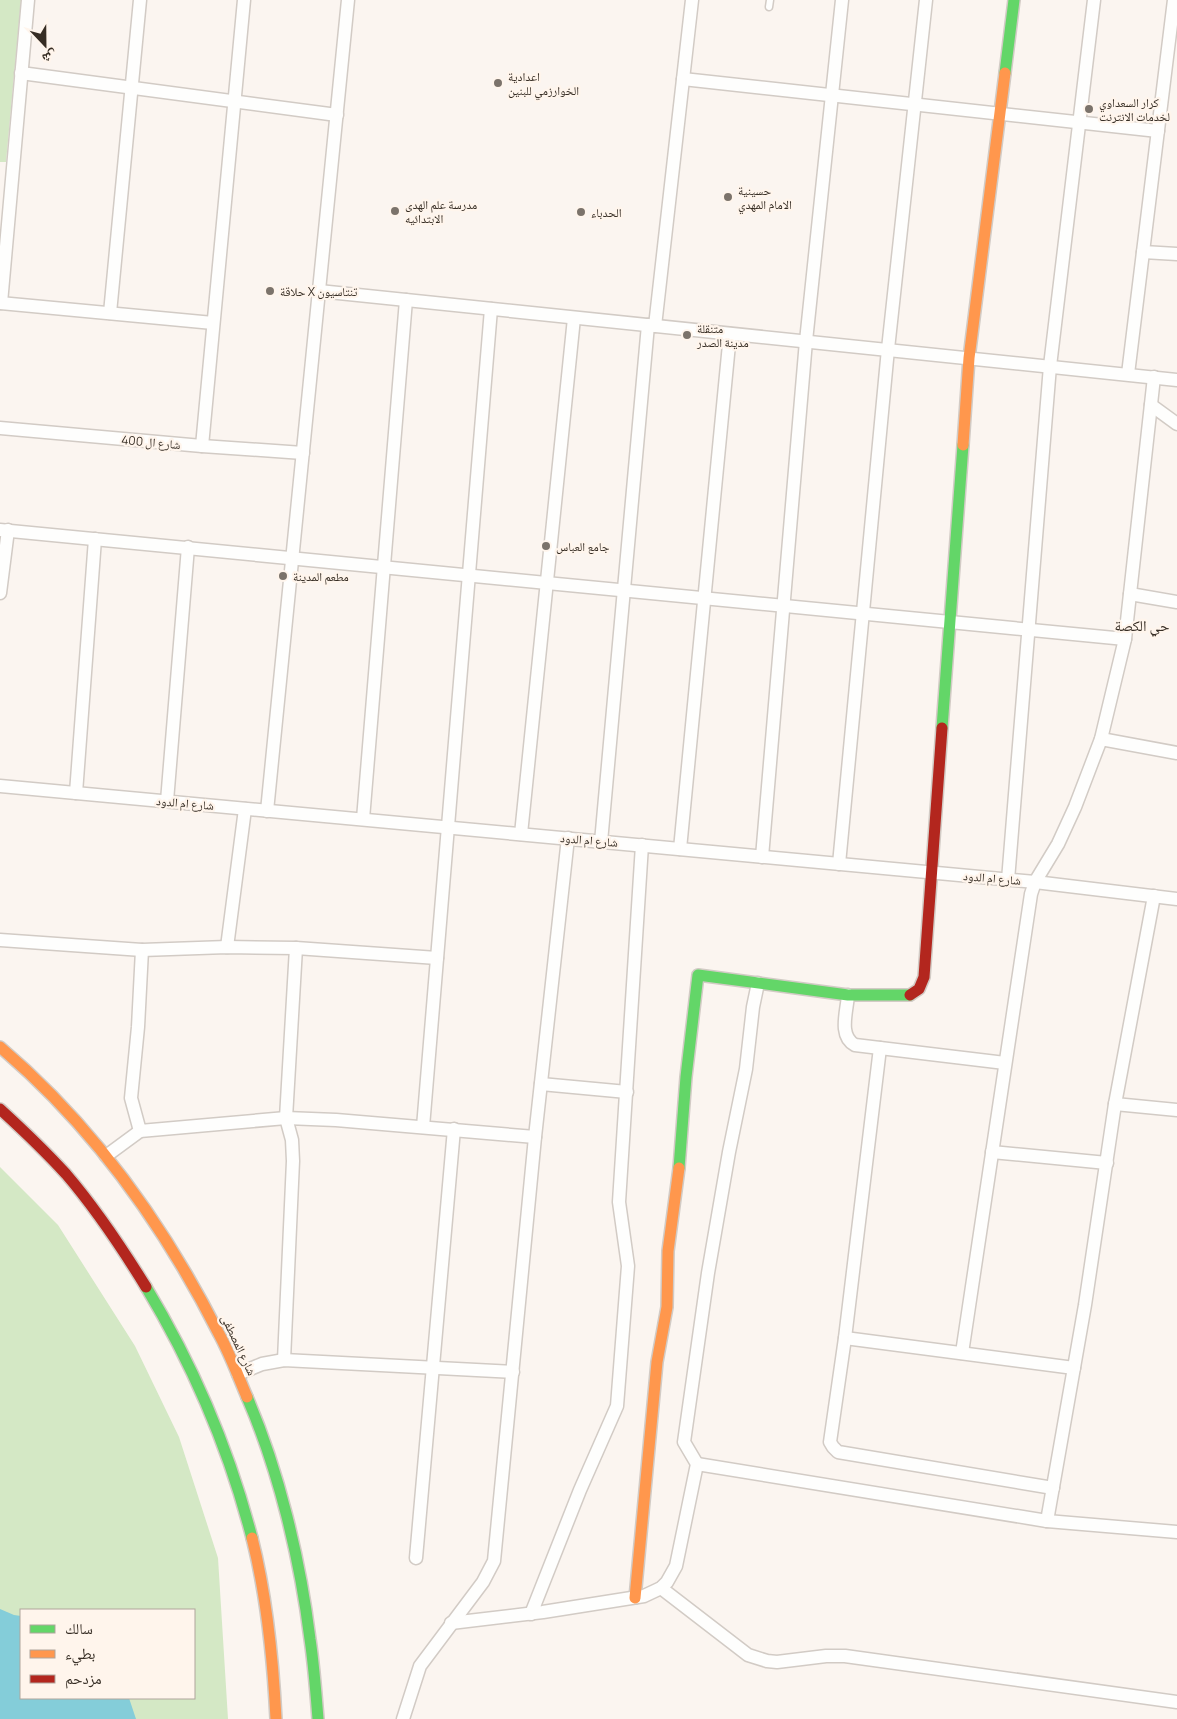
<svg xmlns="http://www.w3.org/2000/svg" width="1177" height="1719" viewBox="0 0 1177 1719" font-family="Manrope,'Noto Naskh Arabic',sans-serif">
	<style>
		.green { fill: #d4e8c5; fill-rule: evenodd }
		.water { fill: #84cdd9 }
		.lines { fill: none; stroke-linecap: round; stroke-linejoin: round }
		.lane-casing { stroke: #d2cbc5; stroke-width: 9 }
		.street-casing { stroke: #d2cbc5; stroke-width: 15 }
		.fast-casing { stroke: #d2cbc5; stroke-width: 14 }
		.slow-casing { stroke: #d2cbc5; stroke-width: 14 }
		.jam-casing { stroke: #d2cbc5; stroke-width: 14 }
		.lane { stroke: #fefefd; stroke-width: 6 }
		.street { stroke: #fefefd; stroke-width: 12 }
		.fast { stroke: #63d668; stroke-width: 11 }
		.slow { stroke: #ff974d; stroke-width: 11 }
		.jam { stroke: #b3261e; stroke-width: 11 }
		.poi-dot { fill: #7b736b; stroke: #fff5ec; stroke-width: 2 }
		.labels { text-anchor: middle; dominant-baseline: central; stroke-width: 4.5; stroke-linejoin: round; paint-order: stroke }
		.poi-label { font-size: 12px; fill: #362d24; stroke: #fff5ec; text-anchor: start }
		.street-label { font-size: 12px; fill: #362d24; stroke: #fff5ec }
		.quarter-label { font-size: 15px; fill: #362d24; stroke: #fff5ec }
	</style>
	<rect width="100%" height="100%" fill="#fbf5f0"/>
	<g class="green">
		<path d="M0,0H21L6,162H0Z"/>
		<path d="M0,1167L58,1225L135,1346L179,1437L218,1558L228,1719H0ZM21,1610H194V1698H21Z"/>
	</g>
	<path class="water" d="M0,1609L14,1615L21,1616V1698H129L136,1719H0Z"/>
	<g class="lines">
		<g class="lane-casing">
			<path id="lane" d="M769,7L770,0"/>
		</g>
		<g class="street-casing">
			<g id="street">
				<path d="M21,73L337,115"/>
				<path d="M683,79L1158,131"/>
				<path d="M1143,252L1177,254"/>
				<path d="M319,291L1177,380"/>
				<path d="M0,303L213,323"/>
				<path d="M1,303L28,0"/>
				<path d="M110,313L140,0"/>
				<path d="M655,326L692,0"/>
				<path d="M1128,374L1174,0"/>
				<path d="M1151,405L1177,424"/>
				<path d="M0,428L202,446L303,453"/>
				<path d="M202,446L244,0"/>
				<path d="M0,530L1125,639"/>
				<path d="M0,593L8,530"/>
				<path d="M1130,594L1177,602"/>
				<path d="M1101,739L1177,753"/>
				<path d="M0,786L1035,882L1177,899"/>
				<path d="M76,793L95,539"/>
				<path d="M167,801L188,547"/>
				<path d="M267,811L348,0"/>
				<path d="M363,819L406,300"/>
				<path d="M521,834L574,318"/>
				<path d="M601,842L648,325"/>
				<path d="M680,849L730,334"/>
				<path d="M762,857L806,341L842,0"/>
				<path d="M839,864L888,349L926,0"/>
				<path d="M1008,880L1050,366L1094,0"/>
				<path d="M0,940L142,950L227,947L296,948L437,958"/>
				<path d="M227,947L245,809"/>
				<path d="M142,950L138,1027L131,1098L140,1131L286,1118L336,1120L535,1137"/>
				<path d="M848,995C847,1011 838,1036 855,1045L1005,1063"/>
				<path d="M880,1048L845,1338L830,1442L833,1447L838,1452L1053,1488"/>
				<path d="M541,1084L627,1092"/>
				<path d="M1115,1104L1177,1110"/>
				<path d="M423,1127L491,309"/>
				<path d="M992,1152L1107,1163"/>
				<path d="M106,1156L140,1131"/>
				<path d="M845,1338L1074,1368"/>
				<path d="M962,1353L1031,894L1035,882L1058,844L1075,807L1101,739L1125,639L1154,377"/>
				<path d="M284,1360L293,1161L292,1140L286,1118L296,948"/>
				<path d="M238,1374L262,1364L284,1360L513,1372"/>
				<path d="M697,1464L1047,1521L1177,1532"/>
				<path d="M1047,1521L1085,1305L1115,1104L1154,896"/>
				<path d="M416,1558L454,1129"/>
				<path d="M661,1588L748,1655L767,1661L777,1662L826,1656H845L1177,1702"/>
				<path d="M531,1614L580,1490L617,1406L628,1266L619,1202L642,845"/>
				<path d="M451,1623L543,1612L644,1596L661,1588L667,1582L676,1566L697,1464L684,1442L708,1273L729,1152L746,1069L753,1007L758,983"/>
				<path d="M403,1719L420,1666L483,1582L494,1561L535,1137L568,838"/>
			</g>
		</g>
		<g class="fast-casing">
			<g id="fast">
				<path d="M1005,73L1014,0"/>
				<path d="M942,728L963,445"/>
				<path d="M679,1168L686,1077L698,975L848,995H910"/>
				<path d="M146,1287C193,1365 229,1449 252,1538"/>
				<path d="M247,1397C279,1471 300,1559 310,1639C314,1666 316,1693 318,1719"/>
			</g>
		</g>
		<g class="slow-casing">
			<g id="slow">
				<path d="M963,445L969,358L1005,73"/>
				<path d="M0,1047C92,1125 165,1227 219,1334C230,1354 238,1376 247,1397"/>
				<path d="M252,1538C267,1597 273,1658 276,1719"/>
				<path d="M635,1598L657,1362L667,1307L668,1251L679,1168"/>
			</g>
		</g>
		<g class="jam-casing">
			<g id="jam">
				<path d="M910,995L919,989L924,977L942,728"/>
				<path d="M0,1109C23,1130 45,1151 66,1174C96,1209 122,1248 146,1287"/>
			</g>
		</g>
		<use href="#lane" class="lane"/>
		<use href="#street" class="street"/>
		<use href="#fast" class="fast"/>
		<use href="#slow" class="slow"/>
		<use href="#jam" class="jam"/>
	</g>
	<g class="poi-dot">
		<circle cx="498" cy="83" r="5"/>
		<circle cx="1089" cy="109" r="5"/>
		<circle cx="728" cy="197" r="5"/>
		<circle cx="395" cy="211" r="5"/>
		<circle cx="581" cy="212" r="5"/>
		<circle cx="270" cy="291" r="5"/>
		<circle cx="687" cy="335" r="5"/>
		<circle cx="546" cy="546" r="5"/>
		<circle cx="283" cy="576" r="5"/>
	</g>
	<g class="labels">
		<g class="poi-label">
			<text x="508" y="76">اعدادية<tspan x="508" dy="14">الخوارزمي للبنين</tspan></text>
			<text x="1099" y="102">كرار السعداوي<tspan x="1099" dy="14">لخدمات الانترنت</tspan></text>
			<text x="738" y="190">حسينية<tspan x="738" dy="14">الامام المهدي</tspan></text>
			<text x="405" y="204">مدرسة علم الهدى<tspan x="405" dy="14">الابتدائيه</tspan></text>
			<text x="591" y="212">الحدباء</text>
			<text x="280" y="291">حلاقة X تنتاسيون</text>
			<text x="697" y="328">متنقلة<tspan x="697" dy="14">مدينة الصدر</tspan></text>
			<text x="556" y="546">جامع العباس</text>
			<text x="293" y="576">مطعم المدينة</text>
		</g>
		<g class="street-label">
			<text transform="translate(151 442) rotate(5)">شارع ال 400</text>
			<text transform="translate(185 803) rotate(5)">شارع ام الدود</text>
			<text transform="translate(589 840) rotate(5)">شارع ام الدود</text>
			<text transform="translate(992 878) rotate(5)">شارع ام الدود</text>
			<text transform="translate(239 1345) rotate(65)">شارع المصطفى</text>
		</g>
		<g class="quarter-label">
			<text x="1142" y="625">حي الكصة</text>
		</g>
	</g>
	<rect x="20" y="1609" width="175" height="90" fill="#fff5ec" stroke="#afa59c"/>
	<rect x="30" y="1625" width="25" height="8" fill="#63d668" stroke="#afa59c"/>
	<text x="65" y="1634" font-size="15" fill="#362d24">سالك</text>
	<rect x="30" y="1650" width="25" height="8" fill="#ff974d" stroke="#afa59c"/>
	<text x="65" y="1659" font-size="15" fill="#362d24">بطيء</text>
	<rect x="30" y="1675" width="25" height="8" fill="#b3261e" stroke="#afa59c"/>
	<text x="65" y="1684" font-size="15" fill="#362d24">مزدحم</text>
	<g transform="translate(45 45) rotate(158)" stroke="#fff5ec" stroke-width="4" paint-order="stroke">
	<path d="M0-4L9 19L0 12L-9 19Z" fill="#362d24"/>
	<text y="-8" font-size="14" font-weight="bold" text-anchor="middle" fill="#362d24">ش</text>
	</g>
</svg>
